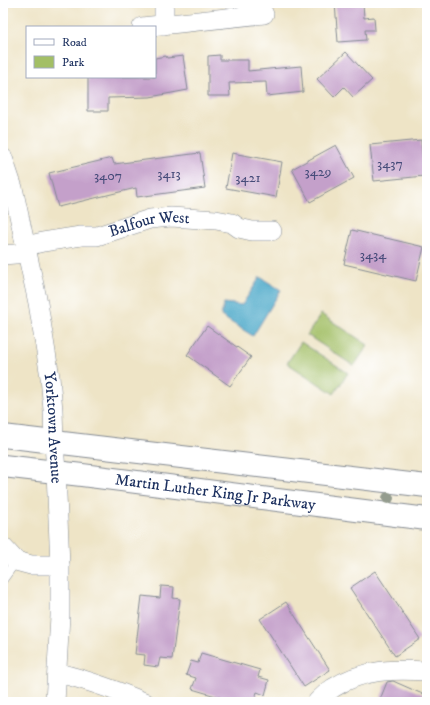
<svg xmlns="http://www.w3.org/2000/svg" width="430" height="705" viewBox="0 0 430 705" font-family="'IM FELL DW Pica',serif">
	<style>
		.green { fill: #a3bf66; stroke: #5f7762 }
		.water { fill: #49a7c8; stroke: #326b93 }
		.building { fill: #c4a0ca }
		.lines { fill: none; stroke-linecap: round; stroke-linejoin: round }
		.service-casing { stroke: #848a92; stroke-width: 10 }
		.minor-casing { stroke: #848a92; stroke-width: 20 }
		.primary-casing { stroke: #848a92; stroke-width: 24 }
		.service { stroke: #fff; stroke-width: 9 }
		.minor { stroke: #fff; stroke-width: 19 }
		.primary { stroke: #fff; stroke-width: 22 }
		.tree { fill: #949c8e }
		.labels { text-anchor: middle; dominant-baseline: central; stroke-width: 4; stroke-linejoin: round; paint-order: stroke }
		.number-label { font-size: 14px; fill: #454b79 }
		.street-label { font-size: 16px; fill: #1b2f5e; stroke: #fff }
	</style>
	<rect width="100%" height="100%" fill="#fff"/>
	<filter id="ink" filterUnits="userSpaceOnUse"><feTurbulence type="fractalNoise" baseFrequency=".025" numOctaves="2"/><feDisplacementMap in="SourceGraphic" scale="8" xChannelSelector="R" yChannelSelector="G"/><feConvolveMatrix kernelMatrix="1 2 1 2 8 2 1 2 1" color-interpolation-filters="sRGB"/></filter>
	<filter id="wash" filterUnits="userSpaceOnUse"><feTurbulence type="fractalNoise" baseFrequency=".012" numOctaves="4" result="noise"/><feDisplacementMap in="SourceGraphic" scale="16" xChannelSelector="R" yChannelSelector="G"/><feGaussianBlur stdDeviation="0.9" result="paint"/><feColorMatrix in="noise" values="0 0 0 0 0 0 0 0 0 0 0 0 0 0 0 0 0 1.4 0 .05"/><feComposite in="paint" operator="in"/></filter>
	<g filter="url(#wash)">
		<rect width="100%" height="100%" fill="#eee4c6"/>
		<g class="green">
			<path d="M321,314L368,345L354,366L307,335Z"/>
			<path d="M301,342L348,373L334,394L287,363Z"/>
		</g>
		<path class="water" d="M260,277L281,290L253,336L221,316L224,303L242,305Z"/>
		<g id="blocks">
			<g class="building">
				<path d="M335,3H363L364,18L374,17L375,30H365L366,40L338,42Z"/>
				<path d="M346,52L372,80L353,97L344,87L334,97L317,79Z"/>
				<path d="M220,55V60H248V71L301,66L303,92L267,96L266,82L229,83L230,96H208V56Z"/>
				<path d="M166,56L167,58L183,56L188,90L150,97L108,98V111H88V77H155V58Z"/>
				<path d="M421,140L424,176L374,181L370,145Z"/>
				<path d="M336,145L354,178L310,202L292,169Z"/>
				<path d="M200,153L205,188L137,197L136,188L58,207L49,173L112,158L114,164Z"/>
				<path d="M232,153L282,162L276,197L226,188Z"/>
				<path d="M352,230L424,247L416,281L344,264Z"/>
				<path d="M207,326L251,357L230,386L187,355Z"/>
				<path d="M375,571L420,639L395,656L350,588Z"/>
				<path d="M161,586L174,587L173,598L180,599L172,659L160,658L158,667L144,665L145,655L135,654L142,596L160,598Z"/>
				<path d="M286,602L330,670L304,687L260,619Z"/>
				<path d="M201,653L260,670L258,677L269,680L265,695L257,692L254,702H236L192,689L196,678L186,675L191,661L198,663Z"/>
				<path d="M393,681L427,696V702H379L387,682Z"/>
			</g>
		</g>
	</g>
	<g filter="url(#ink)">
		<use href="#blocks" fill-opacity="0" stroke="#848a92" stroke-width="1"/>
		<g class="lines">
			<g class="service-casing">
				<path id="service" d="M3,579L16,561"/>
			</g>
			<g class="minor-casing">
				<g id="minor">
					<path d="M164,3V25"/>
					<path d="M142,27L264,14"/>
					<path id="s1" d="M3,158L13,188L38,303L50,377L53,410L54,443L56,472L60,565V616L55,702"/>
					<path id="s2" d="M26,246L43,242L81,236H97L150,219L171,217L216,220L232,223L239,228L252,231H272"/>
					<path d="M3,255L27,253"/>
					<path d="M3,547L16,561L31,565H60"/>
					<path d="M58,673C88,680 115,690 144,702"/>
					<path d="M317,702C322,697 327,692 333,688C363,669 393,669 427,671"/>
				</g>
			</g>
			<g class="primary-casing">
				<g id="primary">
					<path d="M3,436L427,486"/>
					<path id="s3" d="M3,466L82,475L427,519"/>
				</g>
			</g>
			<use href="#service" class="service"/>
			<use href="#minor" class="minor"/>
			<use href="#primary" class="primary"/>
		</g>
		<circle class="tree" cx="388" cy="498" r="6"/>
	</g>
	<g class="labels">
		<g class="number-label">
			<text x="390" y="164">3437</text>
			<text x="318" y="172">3429</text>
			<text x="169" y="174">3413</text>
			<text x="108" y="176">3407</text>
			<text x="248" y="178">3421</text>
			<text x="373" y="255">3434</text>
		</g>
		<g class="street-label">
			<text stroke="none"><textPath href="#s2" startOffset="126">Balfour West</textPath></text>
			<text stroke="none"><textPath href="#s1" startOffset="275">Yorktown Avenue</textPath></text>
			<text stroke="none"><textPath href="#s3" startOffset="214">Martin Luther King Jr Parkway</textPath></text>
		</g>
	</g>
	<rect width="430" height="705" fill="none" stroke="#fff" stroke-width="16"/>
	<rect x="26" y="26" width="130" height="52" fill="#ffffff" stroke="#a4acbf"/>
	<rect x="34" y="39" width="20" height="6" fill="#ffffff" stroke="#a4acbf"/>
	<text x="62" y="46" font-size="12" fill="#1b2f5e">Road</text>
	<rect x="34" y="56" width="20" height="12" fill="#a3bf66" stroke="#a4acbf"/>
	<text x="62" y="66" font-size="12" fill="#1b2f5e">Park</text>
</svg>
